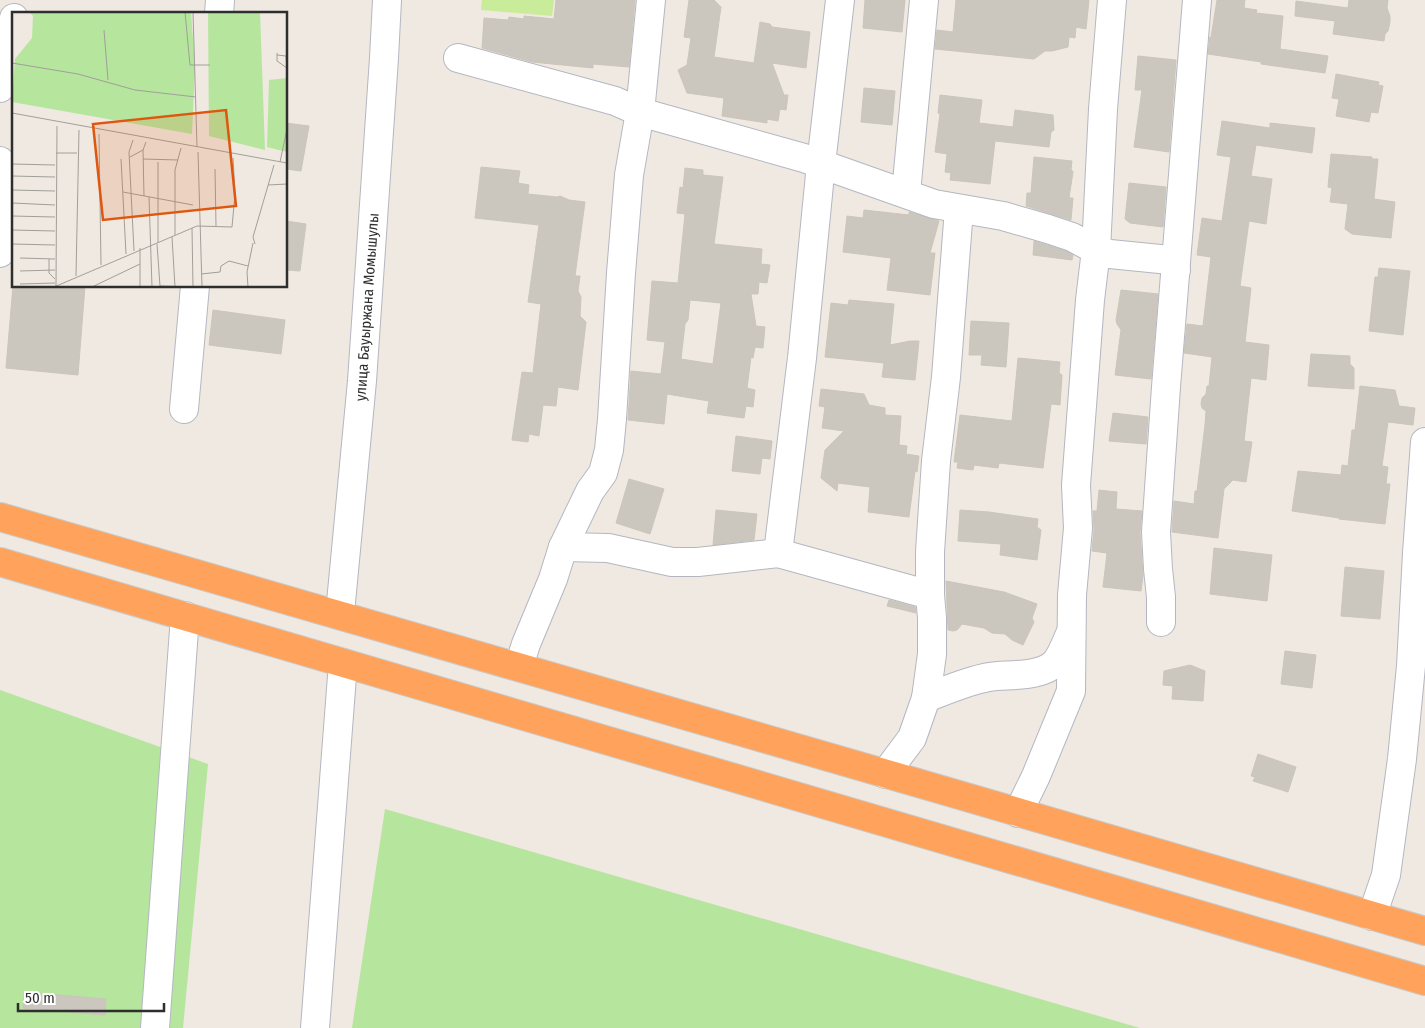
<svg xmlns="http://www.w3.org/2000/svg" width="1425" height="1028" viewBox="0 0 1425 1028" font-family="'Fira Sans Condensed',sans-serif">
	<style>
		.green { fill: #b6e59e }
		.pitch { fill: #c9ec9a }
		.building { fill: #cbc7bf; stroke: #cbc5ba; fill-rule: evenodd }
		.lines { fill: none; stroke-linecap: round; stroke-linejoin: round }
		.minor-casing { stroke: #b4b7c1; stroke-width: 30 }
		.highway-casing { stroke: #c9c9c9; stroke-width: 30 }
		.minor { stroke: #fff; stroke-width: 28 }
		.highway { stroke: #ffa35c; stroke-width: 28 }
		.labels { text-anchor: middle; dominant-baseline: central; stroke-width: 4; stroke-linejoin: round; paint-order: stroke }
		.street-label { font-size: 15px; fill: #2e2e2e; stroke: #fff }
		.inset-road { fill: none; stroke: #a29e99; stroke-width: 1 }
		.view { fill: #df570e; fill-opacity: 0.15; stroke: #df570e; stroke-width: 2.5 }
		.inset-edge { fill: none; stroke: #2e2e2e; stroke-width: 2.5 }
	</style>
	<rect width="100%" height="100%" fill="#efe9e1"/>
	<g class="green">
		<path d="M0,690L208,764L183,1028H0Z"/>
		<path d="M385,809L1140,1028H352Z"/>
	</g>
	<path class="pitch" d="M482,0H554L552,16L481,10Z"/>
	<g class="building">
		<path d="M556,0H635L629,67L593,64V68L532,62L482,48L484,18L508,20L509,17L524,19V16L554,19Z"/>
		<path d="M689,0H714L721,7L714,57L754,63L760,22L770,24L772,27L810,32L806,68L772,63L784,95H788L786,110L780,109L778,121L767,119V123L722,116L724,98L687,93L678,70L687,65L691,38L684,37Z"/>
		<path d="M865,0H905L902,32L863,28Z"/>
		<path d="M956,0H1089L1086,29L1076,27L1075,38L1069,37L1068,47L1052,51H1045L1034,59L935,49L937,30L953,32Z"/>
		<path d="M1217,0H1245L1244,8L1257,10L1256,13L1283,16L1280,49L1328,56L1325,73L1261,64V62L1208,54L1210,37H1211Z"/>
		<path d="M1349,0H1388L1387,8L1390,16V22L1388,31L1385,34L1384,41L1333,34L1335,21L1295,16L1296,1L1348,8Z"/>
		<path d="M1138,56L1176,60L1169,152L1134,147L1142,90H1135Z"/>
		<path d="M1336,74L1379,82L1378,85L1383,86L1378,113L1371,112L1369,122L1336,116L1339,99L1332,98Z"/>
		<path d="M864,88L895,91L892,125L861,122Z"/>
		<path d="M940,95L982,100L979,123L1013,127L1015,110L1053,115L1054,130L1051,132L1049,147L995,141L990,184L950,180L951,173L945,172L947,154L935,152L940,114L938,113Z"/>
		<path d="M1222,121L1270,128V123L1315,128L1312,153L1256,145L1251,176L1272,179L1266,224L1249,221L1240,286L1251,288L1245,342L1269,345L1266,380L1251,378L1244,441L1252,442L1246,482L1233,480L1224,489L1218,538L1172,532L1174,501L1194,504L1195,491H1197L1205,425L1206,411L1202,408L1201,404L1202,398L1206,394L1207,386H1209L1212,357L1184,353L1187,324L1203,326L1211,257L1197,255L1202,218L1222,221L1231,157L1217,155Z"/>
		<path d="M286,123L309,126L301,171L286,169Z"/>
		<path d="M1331,154L1372,157V159H1378L1374,199L1395,202L1391,238L1352,234L1345,229L1348,204L1330,202L1332,188L1328,187Z"/>
		<path d="M1034,157L1072,161L1071,169L1073,172L1069,198H1073L1071,220L1026,206L1027,193H1031Z"/>
		<path d="M481,167L520,171L518,183L529,185L528,194L557,197L560,196L569,200L585,202L575,276H580L578,291L581,297L580,316L586,322L578,390L558,387L556,406L543,405L539,436L529,434L528,442L512,440L522,372L533,373L541,304L528,302L539,225L475,218Z"/>
		<path d="M685,168L703,170V175L723,177L714,244L762,249L761,264L770,265L767,283L759,282L758,294H751L756,326L765,327L763,348L755,347L753,358L751,357L747,388L755,390L753,407L746,406L744,418L707,413L709,401L667,394L664,424L628,420L631,371L661,374L665,342L647,340L652,281L678,283L685,214L677,213L680,187L683,188ZM690,300L721,303L713,364L681,359L685,324L688,320Z"/>
		<path d="M1129,183L1166,187L1163,227L1130,223L1125,219Z"/>
		<path d="M864,210L909,215V212L939,221L930,253H935L930,295L887,290L891,258L843,252L847,216L863,218Z"/>
		<path d="M286,221L306,224L300,271L286,270Z"/>
		<path d="M1034,241L1066,251L1073,255L1072,260L1033,255Z"/>
		<path d="M1379,268L1410,271L1403,335L1369,331L1375,277H1378Z"/>
		<path d="M13,286H85L78,375L6,368Z"/>
		<path d="M1121,290L1158,294L1151,379L1115,375L1121,330L1117,324L1116,320Z"/>
		<path d="M849,300L894,304L890,345L910,341H919L915,380L882,377L884,363L825,357L831,303L848,305Z"/>
		<path d="M213,310L285,320L281,354L209,345Z"/>
		<path d="M971,321L1009,323L1006,367L981,365L982,355H969Z"/>
		<path d="M1311,354L1350,356V364L1354,368V389L1308,386Z"/>
		<path d="M1018,358L1060,362L1059,373L1062,375L1060,405L1051,404L1043,468L999,463L998,468L974,465L973,470L957,468L958,462H954L960,415L1012,421Z"/>
		<path d="M1360,386L1395,390L1399,406L1415,408L1413,425L1388,422L1382,466L1388,467L1386,484H1390L1385,524L1339,519V518L1292,511L1298,471L1341,475L1342,465L1348,466L1352,430H1355Z"/>
		<path d="M821,389L864,394L869,405L885,408V415L901,416L899,445L907,446L906,454L919,456L917,472L915,471L909,517L868,512L870,487L838,483L837,491L821,478L825,450L844,431L822,428L825,407L819,406Z"/>
		<path d="M1113,413L1148,417L1146,444L1109,441Z"/>
		<path d="M736,436L772,441L770,459L762,458L760,474L732,471Z"/>
		<path d="M629,479L664,489L650,534L616,523Z"/>
		<path d="M1099,490L1117,492L1116,509L1142,511L1140,533L1143,575L1141,591L1103,587L1107,553L1092,551L1094,529L1093,511H1097Z"/>
		<path d="M716,510L757,514L754,540L713,545Z"/>
		<path d="M960,510L989,512L1038,519L1037,527L1041,530L1037,560L1000,555L1001,544L958,541Z"/>
		<path d="M1214,548L1272,555L1267,601L1210,594Z"/>
		<path d="M1345,567L1384,571L1380,619L1341,616Z"/>
		<path d="M946,581L1004,592L1037,604L1032,618L1034,622L1023,645L1012,640L1005,634L992,633L984,628L962,624L957,630L953,631L948,630Z"/>
		<path d="M889,600L915,607L916,613L887,606Z"/>
		<path d="M1285,651L1316,655L1312,688L1281,684Z"/>
		<path d="M1190,665L1205,671L1203,701L1172,699L1173,686L1163,685L1164,671Z"/>
		<path d="M1258,754L1296,767L1288,792L1253,781L1255,777L1251,776Z"/>
		<path d="M24,992L106,999L105,1015L23,1008Z"/>
	</g>
	<g class="lines">
		<g class="minor-casing">
			<g id="minor">
				<path d="M219,14L220,0"/>
				<path d="M458,58L615,101L640,112L804,158L934,204L1003,216L1048,229L1072,237L1096,250L1110,254L1170,260L1176,270"/>
				<path d="M0,88L14,18"/>
				<path d="M0,161C6,192 3,222 0,253"/>
				<path d="M906,193L924,0"/>
				<path d="M184,409L195,286"/>
				<path d="M563,547L608,548L672,562H698L778,553L930,595"/>
				<path d="M778,553L802,358L821,164L840,0"/>
				<path d="M340,613L362,381L384,58L387,0"/>
				<path d="M1161,622V597L1158,569L1156,532L1166,387L1197,0"/>
				<path d="M519,666L526,644L553,579L563,547L590,491L603,473L609,450L612,419L621,273L629,175L640,112L651,0"/>
				<path d="M926,698L932,654V618L930,595V552L936,461L946,377L959,209"/>
				<path d="M885,774L912,738L926,698C947,690 967,681 989,677C1008,674 1041,678 1056,662C1062,654 1066,643 1070,634"/>
				<path d="M1018,813L1036,776L1071,691L1072,595L1078,528L1076,485L1090,300L1096,250L1103,109L1112,0"/>
				<path d="M1372,916L1386,875L1402,759L1411,666L1417,553L1425,442"/>
				<path d="M155,1028L185,616"/>
				<path d="M315,1028L343,663"/>
			</g>
		</g>
		<g class="highway-casing">
			<g id="highway">
				<path d="M0,517C476,652 950,793 1425,931"/>
				<path d="M0,562L1425,981"/>
			</g>
		</g>
		<use href="#minor" class="minor"/>
		<use href="#highway" class="highway"/>
	</g>
	<g class="labels">
		<g class="street-label">
			<text transform="translate(367 307) rotate(-86)">улица Бауыржана Момышулы</text>
		</g>
	</g>
	<g transform="translate(12 12)">
		<rect width="275" height="275" fill="#efe9e1"/>
		<path d="M17,0H179L183,54L180,122L0,90L3,47L20,26L21,4ZM196,0H248L253,138L197,124ZM275,66V140L255,135L257,68Z" fill="#b6e59e"/>
		<path class="inset-road" d="M173,0L178,53H198M181,0L185,135M92,18L96,68M265,41V49L275,56M265,43L274,44L275,56M0,51L66,62L123,78L184,85M0,101L275,151M87,122L89,253M121,128L117,140L122,239M131,138L132,184M186,140L190,275M44,141H65M118,145L131,138L134,130M109,147L114,242M131,147L166,148M146,150V231M268,150L275,117M0,152L43,153M203,157L204,214M0,164L43,165M256,173L275,172M0,178L43,179M111,180L181,193M137,185L140,275M0,191L43,193M0,204L43,205M180,216L181,275M0,218L43,219M163,223V158L169,136M160,225L163,275M0,232L43,233M145,232L148,274L181,275M243,232L241,225L262,153M8,246L43,247M37,247V261L43,267M128,252V275M8,259L43,258M189,262L208,260L209,254L217,249L236,254M64,264L67,118M8,272L43,271M44,274L45,114M42,275L185,214L220,215L223,182L221,146M80,275L128,252V236M236,275L235,260L241,231"/>
		<path class="view" d="M214,98L224,194L91,208L81,112Z"/>
		<rect width="275" height="275" class="inset-edge"/>
	</g>
	<path d="M18 1003v8h146v-8" fill="none" stroke="#2e2e2e" stroke-width="2.5"/>
	<text x="25" y="1003" font-size="15" fill="#2e2e2e" stroke="#ffffff" stroke-width="4" paint-order="stroke">50 m</text>
</svg>
